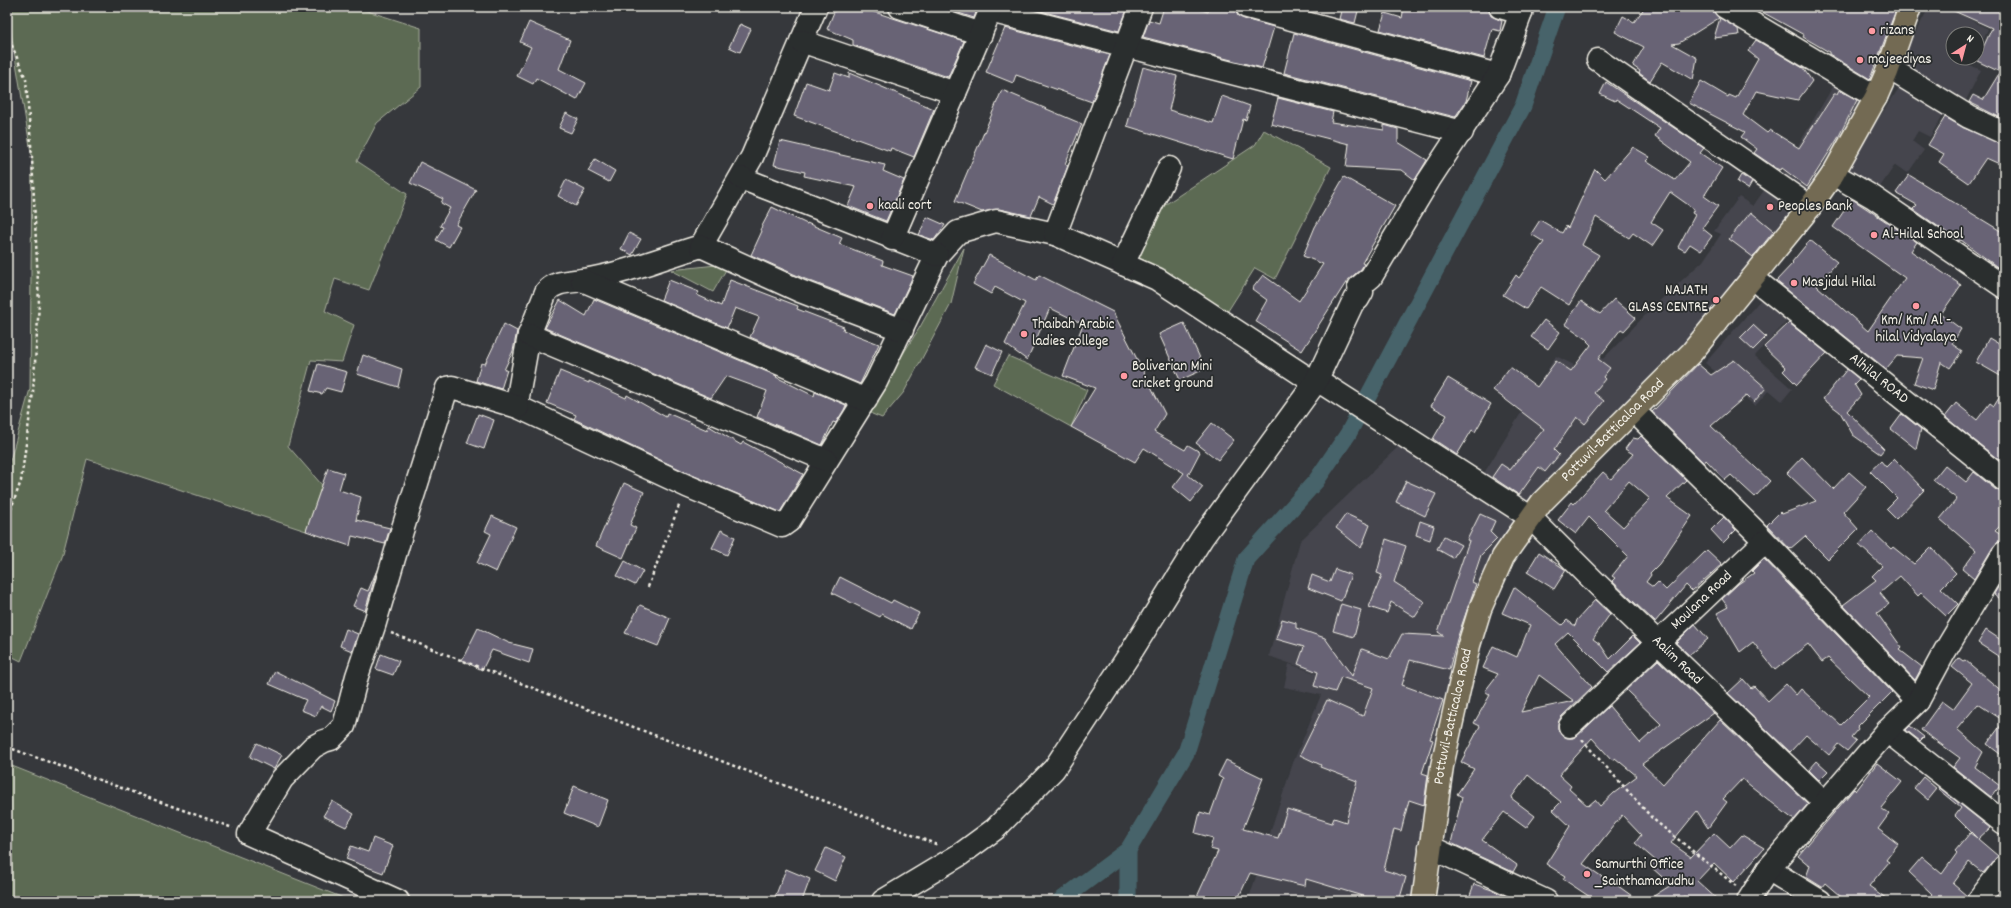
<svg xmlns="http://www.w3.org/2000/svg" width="2011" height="908" viewBox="0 0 2011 908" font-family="Dekko,sans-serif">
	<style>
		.built { fill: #45454d }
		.green { fill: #5c6a52; stroke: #a8ae9d }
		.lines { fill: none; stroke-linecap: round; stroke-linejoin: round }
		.canal { stroke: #47646a; stroke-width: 17 }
		.building { fill: #676375; stroke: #f4f1e8; fill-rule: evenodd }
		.minor-casing { stroke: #f4f1e8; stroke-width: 25 }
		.highway-casing { stroke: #f4f1e8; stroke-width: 25 }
		.path { stroke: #f4f1e8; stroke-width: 2.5; stroke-dasharray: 3 3; stroke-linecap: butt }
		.minor { stroke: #2a2d2e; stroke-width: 22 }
		.highway { stroke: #736b52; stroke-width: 22 }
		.poi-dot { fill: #ff9aa2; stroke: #2a2d2e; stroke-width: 1.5 }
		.labels { text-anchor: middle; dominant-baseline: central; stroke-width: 3.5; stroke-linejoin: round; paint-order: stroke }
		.poi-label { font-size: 15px; fill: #f4f1e8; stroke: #2a2d2e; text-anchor: start }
		.street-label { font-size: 15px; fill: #f4f1e8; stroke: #2a2d2e }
	</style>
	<rect width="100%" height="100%" fill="#36383c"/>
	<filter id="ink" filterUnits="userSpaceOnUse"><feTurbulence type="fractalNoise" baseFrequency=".025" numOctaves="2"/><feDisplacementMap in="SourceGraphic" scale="8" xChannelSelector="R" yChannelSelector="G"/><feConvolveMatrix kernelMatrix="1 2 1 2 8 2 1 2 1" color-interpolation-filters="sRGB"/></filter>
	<g filter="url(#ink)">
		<g class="built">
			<path d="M1929,7H1946L1988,29L1977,51V34H1953V58H1973L1970,65L1981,70L1961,110L1893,76Z"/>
			<path d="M1838,78L1866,97L1807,197L1779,178Z"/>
			<path d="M1903,82L1947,108L1930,137L1918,131L1912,141L1924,150L1908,173L1895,165L1873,197L1841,175Z"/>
			<path d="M1768,185L1800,208L1715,314L1525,508L1478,483L1556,356L1576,366L1590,351L1603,359L1655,305L1703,261L1721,234L1714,231L1739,197L1753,206Z"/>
			<path d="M1763,297L1789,319L1755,356L1792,389L1782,401L1769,390L1755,406L1705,363Z"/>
			<path d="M1400,445L1519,520L1502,542L1416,901H1248L1293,763L1321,695L1284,687L1289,664L1359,688L1269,656L1300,541Z"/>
		</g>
		<g class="green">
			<path d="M7,7H361V9L421,28V87L377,123L357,161L407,194L369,290L335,279L325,311L354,325L342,362L311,360L288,446L322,485L306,531L87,459L62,557L21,661L7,654V472L30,389L32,158L10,27L7,20Z"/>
			<path d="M1264,130L1331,167L1275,279L1255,268L1226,314L1138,260L1153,219L1166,204L1255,145Z"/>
			<path d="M964,248L951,304L904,392L882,418L872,414L869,408L920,327Z"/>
			<path d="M716,265L727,268L713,292L671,270Z"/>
			<path d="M1008,356L1087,390L1071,427L993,384Z"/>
			<path d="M7,764L351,901H7Z"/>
		</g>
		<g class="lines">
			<g class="canal">
				<path d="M1128,850V901"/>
				<path d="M1060,901L1128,850L1186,753L1246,559L1316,481L1348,434L1523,106L1557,7"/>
			</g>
		</g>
		<g class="building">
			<path d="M836,7H859L964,41L948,77L853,45V40L827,29Z"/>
			<path d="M940,7H978L974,18Z"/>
			<path d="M1025,7H1128L1119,31Z"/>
			<path d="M1164,7H1192L1208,12L1210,7H1224L1235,10L1238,16L1244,19L1274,27L1262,68L1143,37L1149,20L1159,23Z"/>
			<path d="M1342,7H1359L1355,23L1339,19Z"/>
			<path d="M1404,7H1488L1491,16L1502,21L1500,31L1492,29L1484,58L1380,30L1385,13L1402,18Z"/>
			<path d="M1645,7H1710L1719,18L1679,43L1672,44L1697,58L1693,80L1662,62L1650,81L1639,73L1640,71L1633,66L1644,47L1615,32L1623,16L1634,22Z"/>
			<path d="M1753,7H1897L1870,79L1829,54V52L1803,37L1804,35Z"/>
			<path d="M1945,7H2004L2003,119L1969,102L1973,95L1983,100L2000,72L1977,61L1992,28Z"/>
			<path d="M1720,18L1738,29L1739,35L1714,38Z"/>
			<path d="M529,22L570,40L559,69L586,83L577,100L536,78L533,84L517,76L531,47L520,42Z"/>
			<path d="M740,24L751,29L740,52L729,47Z"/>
			<path d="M1005,28L1110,55L1092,102L1016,75L1013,83L986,72Z"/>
			<path d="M1294,33L1471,81L1466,101L1455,117L1284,73Z"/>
			<path d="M1756,40L1803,68L1812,81L1798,100L1756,91L1743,115L1767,133L1770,130L1799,148L1834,94H1837L1839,90L1857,100L1838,138L1807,187L1782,168L1781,170L1776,168L1754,153L1757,149L1741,137L1745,132L1689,103L1701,81L1728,97L1729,95L1736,98L1758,59L1748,51Z"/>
			<path d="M1143,67L1177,76L1169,110L1213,123L1222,96L1250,106L1246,120L1243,119L1233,159L1127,126Z"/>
			<path d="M835,73L849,78V73L934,109L914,157L891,148L890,151L794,116L806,82L829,90Z"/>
			<path d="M1606,82L1704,148L1700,153L1722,168L1704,196L1718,206L1702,228L1712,236L1701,251L1690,244L1685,251L1678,247L1695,215L1692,213L1694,209L1670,192L1651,222L1663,230L1652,246L1633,233L1629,238L1596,217L1582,245L1599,255L1569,305L1541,287L1526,309L1503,295L1516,275L1519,278L1544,242L1531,234L1540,220L1562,233L1566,226L1568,228L1595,169L1605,179L1633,147L1650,157L1646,161L1675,180L1690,162L1655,136L1660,128L1616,99L1615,101L1600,94Z"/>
			<path d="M1002,90L1082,124L1065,164L1068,166L1053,204L1039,197L1031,216L999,209L982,212L955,201Z"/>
			<path d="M1278,98L1333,112L1331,122L1384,130V125L1398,129V142L1427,160L1415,180L1402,170L1346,167L1349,144L1271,124Z"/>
			<path d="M566,113L578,119L571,133L559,128Z"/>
			<path d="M1945,117L1964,128L2004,145V166L1986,158L1969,183L1939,162L1944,154L1928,145Z"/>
			<path d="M780,141L885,165L883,171L904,180L886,221L848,206L856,187L804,176L805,172L774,165Z"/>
			<path d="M595,159L615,171L609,182L588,171Z"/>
			<path d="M420,162L476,190L456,225L460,227L449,247L436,240L443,227L440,226L450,208L441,203L443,199L410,183Z"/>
			<path d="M1741,175L1752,182L1748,189L1737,182Z"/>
			<path d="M1909,175L2004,233V272L1961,240L1959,241L1913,209L1917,205L1896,193Z"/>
			<path d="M1344,177L1395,206L1362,263L1364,264L1361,269L1347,281L1302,351L1255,321L1267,300L1252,289L1263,275L1299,301L1323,264L1303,256L1315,227Z"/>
			<path d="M566,180L585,190L576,206L558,196Z"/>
			<path d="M1852,199L1917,242L1911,251L1961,285L1941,314L1961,329L1952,344L1962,351L1950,368L1941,362L1933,390L1914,383L1923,358L1897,356L1886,369L1776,281L1793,263L1792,262L1810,240L1837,262L1817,286L1868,331L1905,278L1833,227Z"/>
			<path d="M772,207L807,224V223L842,238L839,244L883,261L882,265L913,276L895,314L805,279L751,255L762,231L760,230Z"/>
			<path d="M1751,212L1774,231L1753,257L1729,239Z"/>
			<path d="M927,217L945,225L934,240L919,235Z"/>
			<path d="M629,233L641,239L632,255L621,249Z"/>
			<path d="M989,255L1036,280L1039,275L1113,312L1165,414L1154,432L1185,450L1188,445L1200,452L1188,475L1203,487L1191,502L1173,487L1184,473L1144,448L1135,462L1071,427L1095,388L1063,376L1083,324L1050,308L1027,360L1005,344L1025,303L995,287L991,294L973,284Z"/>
			<path d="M669,280L699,292L697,295L721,306L730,280L798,306L797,309L844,327L843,330L879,344L860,384L750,337L759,317L735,308L727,328L661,300Z"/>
			<path d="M594,299L777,376L776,377L814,396L815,392L846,405L844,410L836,423L833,422L822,445L757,417L767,391L726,376L711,398L545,328L560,300L586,316Z"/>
			<path d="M1614,299L1636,318L1624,331L1621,329L1598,359L1610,368L1603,377L1605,379L1594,393L1604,401L1585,424L1577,417L1554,450L1559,455L1545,472L1539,467L1519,495L1492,477L1501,464L1510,470L1544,429L1493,390L1510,367L1537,387L1556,361L1571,371L1591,345L1587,341L1588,340L1565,324L1581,301L1600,314Z"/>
			<path d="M1544,320L1560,332L1548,349L1531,337Z"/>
			<path d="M1184,323L1205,369L1180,380L1159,334Z"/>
			<path d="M1789,323L1827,353L1797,385L1783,371L1786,368L1764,347Z"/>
			<path d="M504,324L517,331L513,351L504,370H507L501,389L476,381L481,363L485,364Z"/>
			<path d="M1753,325L1766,337L1753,350L1740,338Z"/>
			<path d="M1989,338L2004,347V378L1976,362Z"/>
			<path d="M986,344L1002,352L992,374L975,367Z"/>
			<path d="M363,355L402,369L398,387L357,374Z"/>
			<path d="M1734,360L1766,388L1754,402L1747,395L1711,426L1770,481L1755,497L1731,475L1725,480L1706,460L1704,463L1652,412L1698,364L1711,375Z"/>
			<path d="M318,364L347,372L341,392L326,388L322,394L310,391Z"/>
			<path d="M1847,369L1859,379L1854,384L1861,395L1847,411L1884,449L1880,454L1853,435L1840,412L1823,399Z"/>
			<path d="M560,371L589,383V381L626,398L627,395L666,417L667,413L707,430L709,426L741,445L743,442L803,474L780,512L692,475L574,419L576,415L547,403Z"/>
			<path d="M1448,378L1491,404L1475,432L1472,430L1457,455L1433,439L1447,415L1431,406Z"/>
			<path d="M2004,390V464L1945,417L1956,403L1977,420L1990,403L1994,406Z"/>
			<path d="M478,414L494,420L484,449L467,443Z"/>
			<path d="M1902,414L1921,429L1916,449L1891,429Z"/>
			<path d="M1212,423L1234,440L1218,460L1196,443Z"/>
			<path d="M1641,436L1686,480L1667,498L1692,516L1659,564L1650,573L1651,575L1646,582L1653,587L1658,582L1666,590L1707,550L1722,564L1692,591L1686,585L1655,622L1612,581L1615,578L1612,576L1628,556L1589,517L1576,534L1558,520L1572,502L1574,504L1603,472L1611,479L1633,454L1625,449L1633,438L1638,439ZM1629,481L1650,499L1623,527L1604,510Z"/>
			<path d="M1802,457L1833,489L1849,472L1866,487L1843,512L1858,529L1828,559L1805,536L1790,549L1767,525L1780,512L1782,514L1816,501L1787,473Z"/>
			<path d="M1894,459L1924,490L1896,519L1886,509L1897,498L1870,471L1881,461L1886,467Z"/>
			<path d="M1945,465L1966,482L1974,472L1996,490L2004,492V522L1995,531L2004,537V541L1998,542L1993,547L1974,579L1962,569L1976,550L1940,519L1957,499L1933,480Z"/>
			<path d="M328,468L344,473L339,490L361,497L356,520L390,528L385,544L352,536L350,546L306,531Z"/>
			<path d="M1406,481L1436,494L1425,516L1396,502Z"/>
			<path d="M624,483L644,492L630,525L636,528L623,558L596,546Z"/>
			<path d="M1346,514L1370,525L1361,548L1336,528Z"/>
			<path d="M1480,514L1495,521L1490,532L1497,539L1481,555L1472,582L1476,584L1457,639L1449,670L1410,660L1402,685L1443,700L1430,739L1433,740L1422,773L1428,775L1424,805L1409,800L1401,831L1394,829L1384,870L1406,877L1399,901H1379L1306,879L1305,886L1250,873L1237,901H1195L1218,851L1210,849L1213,838L1195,833L1200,812L1210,815L1223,779L1218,776L1226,760L1263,778L1243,829L1278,838L1287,809L1332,823L1334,818L1346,822L1357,781L1320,767L1321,765L1300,755L1327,700L1363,716L1373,688L1341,677L1335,692L1314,686L1318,672L1298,664L1304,647L1276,639L1282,619L1296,623V628L1325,638L1352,676L1362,649L1389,659L1402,634L1444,636L1438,632L1469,541L1467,540Z"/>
			<path d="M492,516L516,527L496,572L477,563L491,534L485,531Z"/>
			<path d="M1724,517L1736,530L1723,543L1711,530Z"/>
			<path d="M1420,521L1434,526L1430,540L1416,535Z"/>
			<path d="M721,530L735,537L727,555L712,548Z"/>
			<path d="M1872,531L1891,549L1893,547L1914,564L1931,547L1956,573L1941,588L1958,604L1946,616L1921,593L1918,596L1900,576L1880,593L1889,604L1877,613L1902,648L1900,650L1922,667L1915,680L1843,605L1876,580L1872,576L1882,566L1859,545Z"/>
			<path d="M1444,536L1461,545L1453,558L1437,549Z"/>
			<path d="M1386,539L1406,546L1394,582L1425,602L1415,617L1391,602L1387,613L1369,607L1382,575L1377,573Z"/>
			<path d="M1539,552L1566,570L1554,589L1527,572Z"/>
			<path d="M1764,559L1892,692L1857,727L1858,729L1851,737L1856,741L1847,751L1838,744L1829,755L1806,735L1790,752L1728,693L1743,679L1751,688L1754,686L1768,701L1786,684L1796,695L1801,689L1841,725L1869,697L1828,658L1822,662L1808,644L1775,670L1753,642L1740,652L1717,613L1728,607L1722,599L1738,584L1754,573L1752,571Z"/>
			<path d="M625,561L643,571L635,585L617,576Z"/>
			<path d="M1335,569L1351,575L1341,601L1308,588L1312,575L1330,582Z"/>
			<path d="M377,570L365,611L353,606L361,588L368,591Z"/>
			<path d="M840,577L891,603L893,600L919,613L911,629L882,614L880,617L832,593Z"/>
			<path d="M2004,577V602L1994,594Z"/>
			<path d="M1514,587L1562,625L1567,620L1575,626L1577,620L1595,600L1610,614L1593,639L1600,644L1610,659L1633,636L1640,643L1608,672L1568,632L1555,644L1592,687L1561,717L1558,723V729L1561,735L1567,738H1573L1578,735L1609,706L1640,743L1661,724L1626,690L1658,660L1714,713L1642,764L1663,784L1720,720L1808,804L1794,820L1742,779L1723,799L1727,802L1708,828L1697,811L1671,843L1691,857L1714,833L1730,848L1742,835L1764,848L1734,882L1714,863L1697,881L1719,901H1691L1685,896L1677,901H1646L1671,885L1650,866L1655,860L1635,843L1641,835L1622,815L1583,864L1613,884L1614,883L1639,901H1596L1563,879L1565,876L1546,864L1570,826L1553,810L1561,802L1528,775L1511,798L1535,816L1526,828L1504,812L1482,840L1517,865L1513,872L1451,843L1462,797L1457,794L1474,769L1461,762L1480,726L1474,723L1490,695L1485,691L1498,674L1483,668L1493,646L1517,657L1530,625L1502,613ZM1539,675L1574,701L1521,712ZM1592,738L1612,760L1615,758L1637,776L1614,793L1600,806L1595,800L1588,806L1569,789L1571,786L1559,775Z"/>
			<path d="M1341,604L1361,610L1354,637L1333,631Z"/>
			<path d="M640,605L670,618L658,646L625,633Z"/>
			<path d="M1695,624L1708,639L1689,655L1676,643Z"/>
			<path d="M478,628L509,643L533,649L529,663L492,650L482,670L462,660Z"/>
			<path d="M346,629L358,634L352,651L340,646Z"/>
			<path d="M1986,630L2004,642V660L1978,643Z"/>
			<path d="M381,654L399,661L393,675L376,669Z"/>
			<path d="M1959,658L1963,661L1965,660L2004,693V757L1987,744L2004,721L1978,704L1957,729L1983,752L1975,767L2000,786L1991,797L1953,767L1960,758L1921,730L1942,701L1953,709L1972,683L1952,667Z"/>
			<path d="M275,671L335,701L331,711L321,706L316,716L301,710L306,700L269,684Z"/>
			<path d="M1910,726L1924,737L1920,741L1906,730Z"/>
			<path d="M257,743L282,755L274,769L250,757Z"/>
			<path d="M1817,761L1828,771L1819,780L1809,770Z"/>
			<path d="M1877,763L1902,782L1881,808L1889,814L1878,829L1898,844L1886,860L1889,862L1869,886L1890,901H1846L1825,883L1822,887L1806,877L1810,866L1798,856L1854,789L1856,791Z"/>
			<path d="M1923,777L1937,789L1928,800L1914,788Z"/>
			<path d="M574,786L608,800L598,827L564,813Z"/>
			<path d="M1940,788L1990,828L1978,839L1998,856L1983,873L1969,862L1953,884L1967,896L1966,901H1925L1932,894L1909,872L1922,857L1942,874L1957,853L1955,851L1970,833L1977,838L1955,816L1961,808L1939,790Z"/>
			<path d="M332,801L354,814L346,827L323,816Z"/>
			<path d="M373,838L393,846L383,873L346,859L351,846L368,852Z"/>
			<path d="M826,848L846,857L835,881L815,871Z"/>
			<path d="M786,869L810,879L802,901H786L775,897Z"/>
			<path d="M1474,884L1492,890L1516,901H1468Z"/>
		</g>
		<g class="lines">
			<g class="minor-casing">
				<g id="minor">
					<path id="s1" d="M816,7L752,157L701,246C662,258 623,274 583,280C569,282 555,281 546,292L529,335L518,397V407L687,486L782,526L789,521L876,382L937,255L958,232L996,221L1055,234L1157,279L1315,383L1325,385L1530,517L1598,585L1825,803"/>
					<path d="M900,7L981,34"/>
					<path d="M1247,7L1498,75"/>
					<path d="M1500,7L1521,13"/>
					<path d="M1725,7L1876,97"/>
					<path d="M990,11L1462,132"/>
					<path d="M801,41L955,93"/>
					<path d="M1598,60L1810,207"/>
					<path d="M1889,68L1969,117L2004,133"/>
					<path d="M1833,174L1873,197L2004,287"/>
					<path d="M741,178L937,255"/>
					<path d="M1055,234L1141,7"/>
					<path d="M892,239L992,7"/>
					<path d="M701,246L800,291L902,330"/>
					<path d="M1123,264L1169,168"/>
					<path id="s2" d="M1753,278L2004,480"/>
					<path d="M582,280L866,400"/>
					<path d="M529,335L826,460"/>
					<path d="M1634,411L1753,529L1918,701"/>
					<path id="s3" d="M1570,726L1764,542"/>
					<path d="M1887,731L2004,823"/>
					<path d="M1430,847L1546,901"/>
					<path d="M1768,869L1820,901"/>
					<path d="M398,901L249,834L282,779L313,747L324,741L331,739L344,726L357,676L374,626L402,531L447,388L452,387L518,407"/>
					<path d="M883,901L961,854L995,829L1054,769L1133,649L1202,538L1315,383L1354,300L1358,299L1362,292L1359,287L1371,277L1429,180L1498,75L1521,13V7"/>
					<path d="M1748,901L1768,869L1887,731L1918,701L1945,651L2004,553"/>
					<path d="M1978,901L2004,867"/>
				</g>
			</g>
			<g class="highway-casing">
				<g id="highway">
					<path id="s4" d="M1423,901L1442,766L1469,645L1480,609L1503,557L1542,502L1692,352L1810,207L1833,174L1876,97L1887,72L1910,7"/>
				</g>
			</g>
			<g class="path">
				<path d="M7,34L26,79L32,158L39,304L33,392L21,481L7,520"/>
				<path d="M648,587L680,503"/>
				<path d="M391,633L938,845"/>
				<path d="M1582,740L1653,819L1736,886"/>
				<path d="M7,747L233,828"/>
			</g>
			<use href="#minor" class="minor"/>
			<use href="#highway" class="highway"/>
		</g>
	</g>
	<g class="poi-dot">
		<circle cx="1872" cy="31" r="4"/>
		<circle cx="1860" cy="60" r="4"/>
		<circle cx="870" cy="206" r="4"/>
		<circle cx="1770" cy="207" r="4"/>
		<circle cx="1874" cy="235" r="4"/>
		<circle cx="1794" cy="283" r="4"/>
		<circle cx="1716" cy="300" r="4"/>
		<circle cx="1916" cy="306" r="4"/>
		<circle cx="1024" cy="334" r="4"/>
		<circle cx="1124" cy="376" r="4"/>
		<circle cx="1587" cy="874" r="4"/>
	</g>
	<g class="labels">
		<g class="poi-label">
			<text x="1880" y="31">rizans</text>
			<text x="1868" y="60">majeediyas</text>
			<text x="878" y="206">kaali cort</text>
			<text x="1778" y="207">Peoples Bank</text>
			<text x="1882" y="235">Al-Hilal School</text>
			<text x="1802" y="283">Masjidul Hilal</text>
			<text x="1708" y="291" text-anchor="end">NAJATH<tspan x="1708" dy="17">GLASS CENTRE</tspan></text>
			<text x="1916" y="321" text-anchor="middle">Km/ Km/ Al -<tspan x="1916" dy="17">hilal Vidyalaya</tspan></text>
			<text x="1032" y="325">Thaibah Arabic<tspan x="1032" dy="17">ladies college</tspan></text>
			<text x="1132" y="367">Boliverian Mini<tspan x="1132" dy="17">cricket ground</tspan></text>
			<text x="1595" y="865">Samurthi Office<tspan x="1595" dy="17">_Sainthamarudhu</tspan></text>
		</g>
		<g class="street-label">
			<text stroke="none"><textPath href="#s2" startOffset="161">Alhilal ROAD</textPath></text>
			<text stroke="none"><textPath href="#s4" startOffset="523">Pottuvil-Batticaloa Road</textPath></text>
			<text stroke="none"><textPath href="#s3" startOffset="182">Moulana Road</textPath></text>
			<text stroke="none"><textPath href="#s1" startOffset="2042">Aalim Road</textPath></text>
			<text stroke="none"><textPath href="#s4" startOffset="187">Pottuvil-Batticaloa Road</textPath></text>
		</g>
	</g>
	<rect width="2011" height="908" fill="none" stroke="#2a2d2e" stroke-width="24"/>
	<rect x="12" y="12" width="1987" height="884" fill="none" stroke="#f4f1e8" stroke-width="1.5" filter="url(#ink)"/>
	<g transform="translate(1965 46) rotate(36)"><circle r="19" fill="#2a2d2e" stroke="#7b7b78"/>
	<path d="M0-3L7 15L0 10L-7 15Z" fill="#ff9aa2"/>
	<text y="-6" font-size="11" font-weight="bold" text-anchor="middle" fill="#f4f1e8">N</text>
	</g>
</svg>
